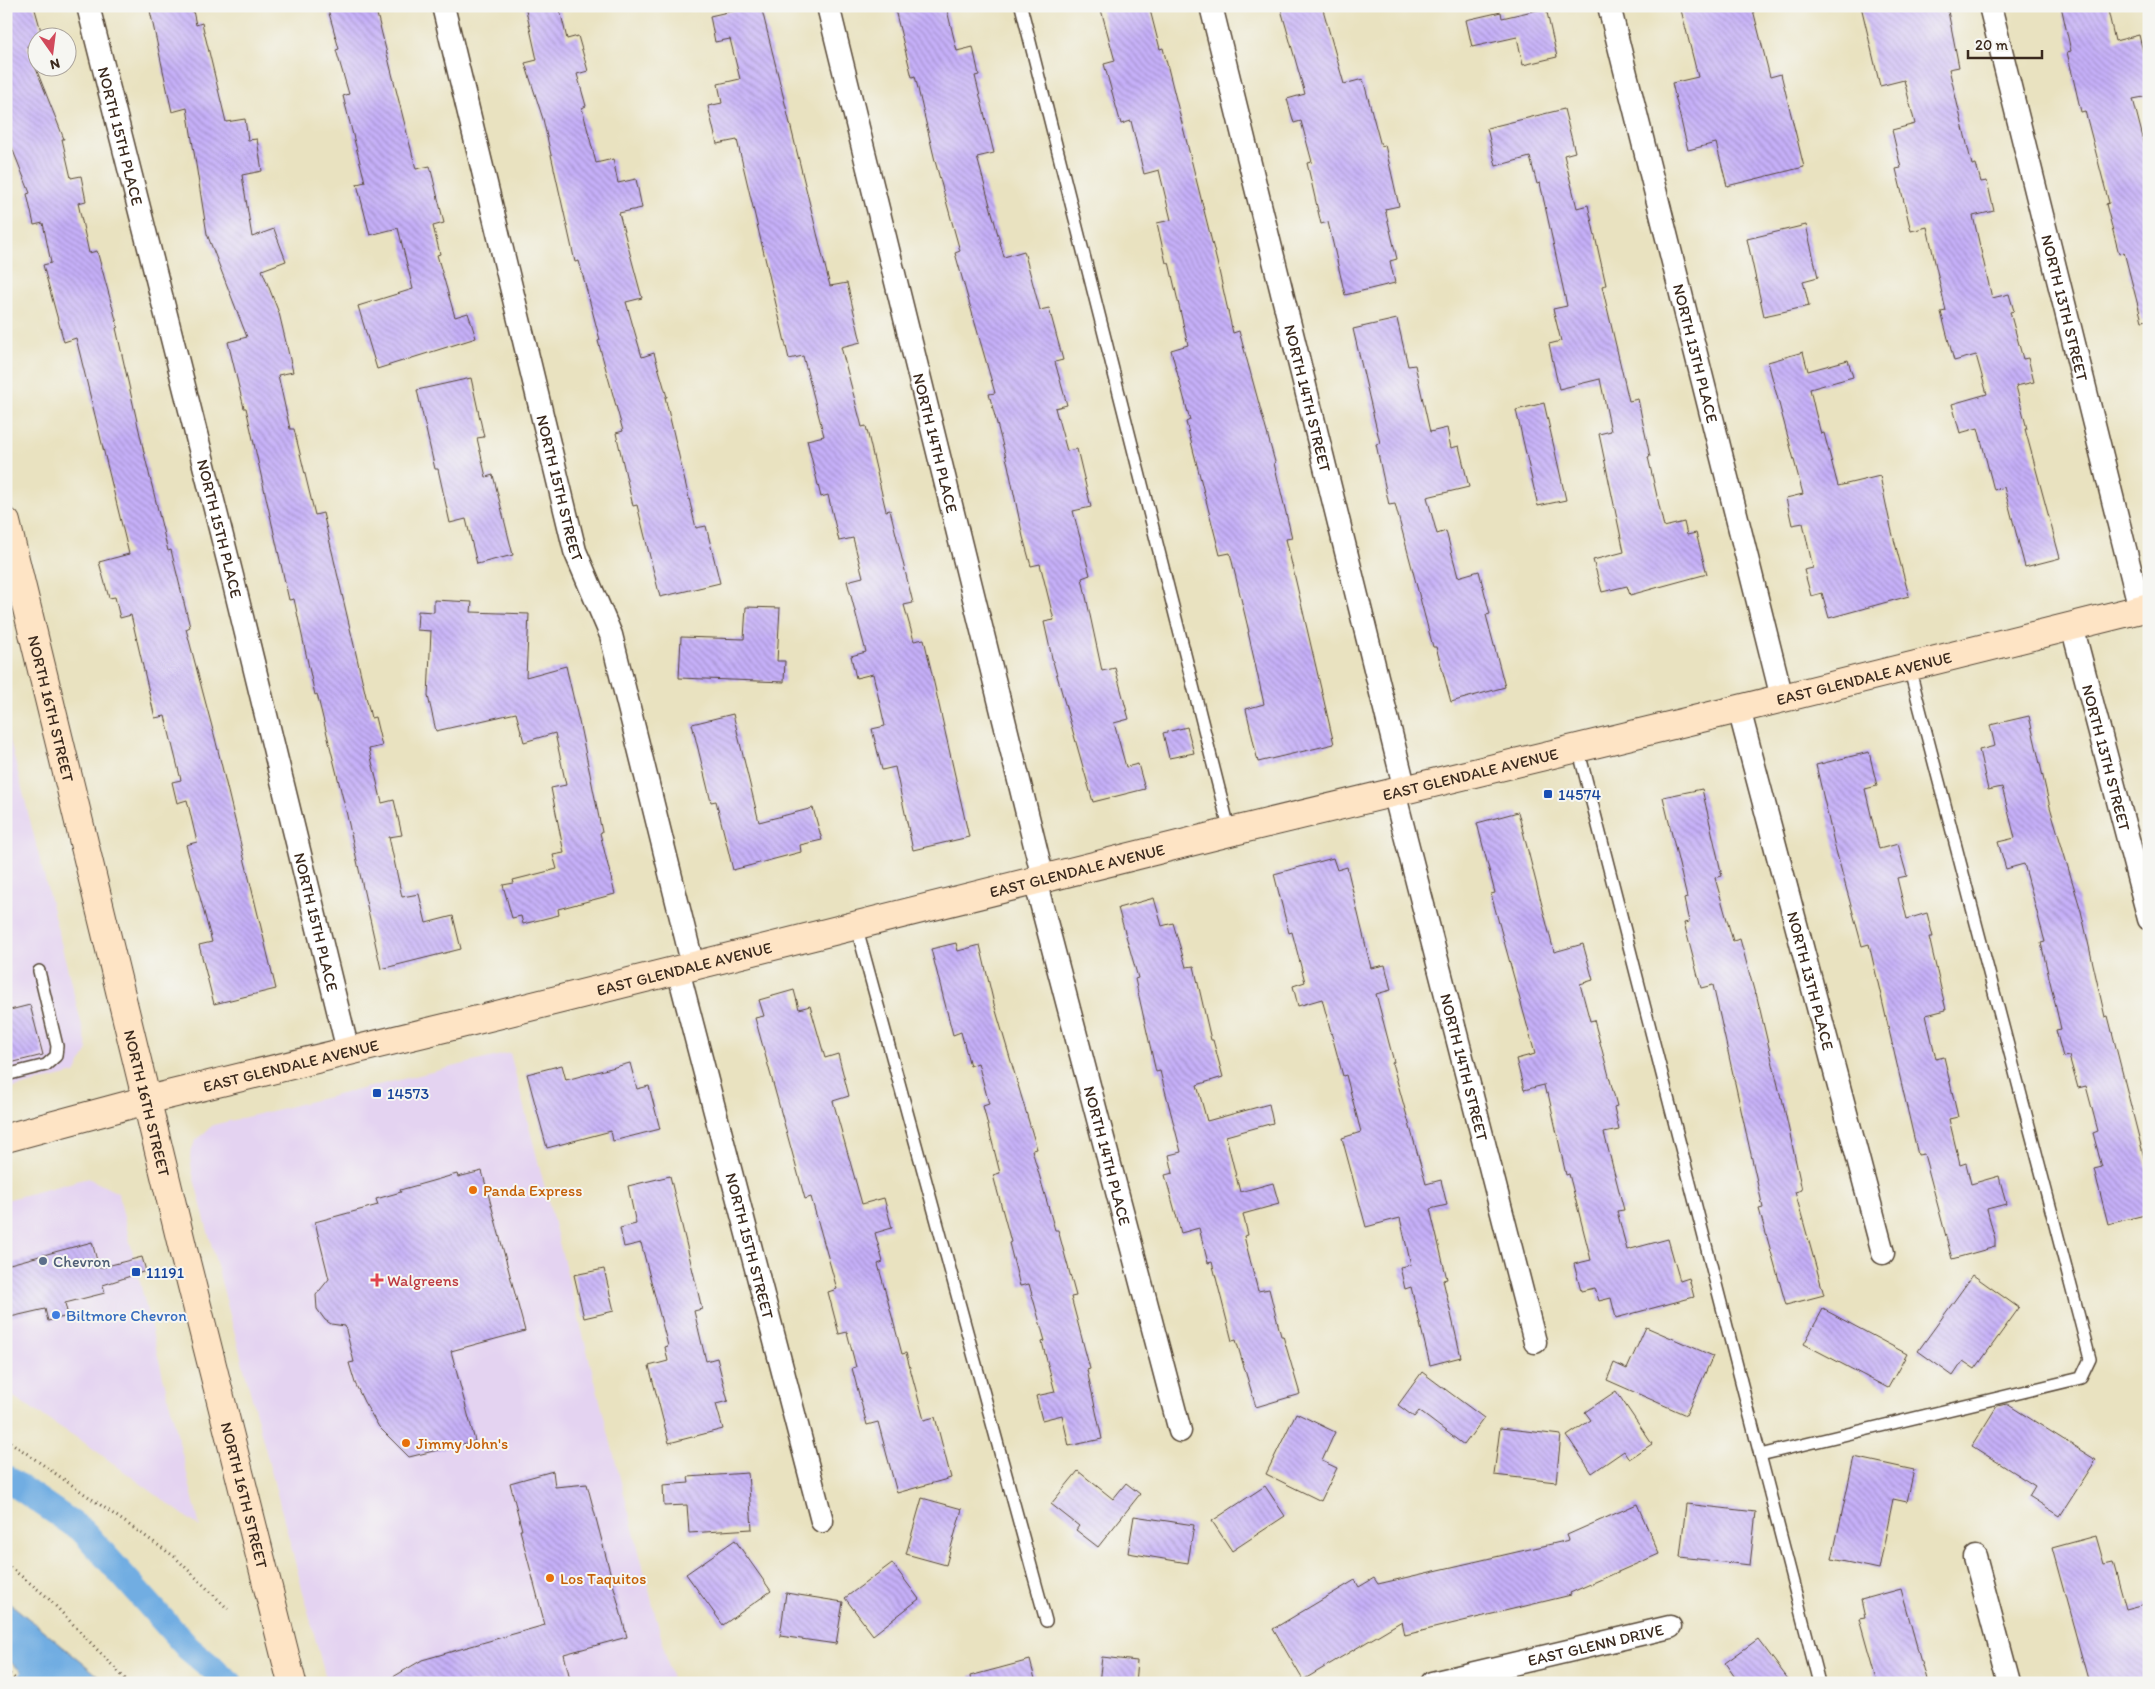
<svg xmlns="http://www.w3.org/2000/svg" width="2155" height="1689" viewBox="0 0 2155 1689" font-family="Itim,sans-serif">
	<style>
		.built { fill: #e4d3f1 }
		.water { fill: #71ade2; stroke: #566c80 }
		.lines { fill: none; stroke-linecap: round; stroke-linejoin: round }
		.stream { stroke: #71ade2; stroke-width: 8 }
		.canal { stroke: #71ade2; stroke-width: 26 }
		.building { fill: url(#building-back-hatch) }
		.service-casing { stroke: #554636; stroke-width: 14 }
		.minor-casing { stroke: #554636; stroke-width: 25 }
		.secondary-casing { stroke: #554636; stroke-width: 30 }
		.path { stroke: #554636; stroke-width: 3; stroke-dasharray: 1 4; stroke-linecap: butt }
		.service { stroke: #fff; stroke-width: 11 }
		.minor { stroke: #fff; stroke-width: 22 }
		.secondary { stroke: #fee4c5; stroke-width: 28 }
		.transit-dot { fill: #1a4fb4; stroke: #f6f6f2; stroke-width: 2 }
		.food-dot { fill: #e8710a; stroke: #f6f6f2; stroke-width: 2 }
		.service-dot { fill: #5c6f8a; stroke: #f6f6f2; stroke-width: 2 }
		.health-dot { fill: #e0444e; stroke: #f6f6f2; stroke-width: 2 }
		.shop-dot { fill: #3f7fe0; stroke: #f6f6f2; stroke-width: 2 }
		.labels { text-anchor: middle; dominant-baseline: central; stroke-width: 4; stroke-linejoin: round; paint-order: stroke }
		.street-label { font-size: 16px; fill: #3b2a1e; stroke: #f6f6f2 }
		.transit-label { font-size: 16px; fill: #164399; stroke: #f6f6f2; text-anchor: start }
		.food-label { font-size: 16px; fill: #c56008; stroke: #f6f6f2; text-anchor: start }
		.service-label { font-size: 16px; fill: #4e5e75; stroke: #f6f6f2; text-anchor: start }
		.health-label { font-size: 16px; fill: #be3a42; stroke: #f6f6f2; text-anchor: start }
		.shop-label { font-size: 16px; fill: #366cbe; stroke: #f6f6f2; text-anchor: start }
	</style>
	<defs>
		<pattern id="building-back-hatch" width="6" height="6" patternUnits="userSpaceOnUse" patternTransform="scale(1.25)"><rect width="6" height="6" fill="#c6b0f9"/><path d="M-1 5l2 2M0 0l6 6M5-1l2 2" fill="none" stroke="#a28fc9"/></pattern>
	</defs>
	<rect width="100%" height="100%" fill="#f6f6f2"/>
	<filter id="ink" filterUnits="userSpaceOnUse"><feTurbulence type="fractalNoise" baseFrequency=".02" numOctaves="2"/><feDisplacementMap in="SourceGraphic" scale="10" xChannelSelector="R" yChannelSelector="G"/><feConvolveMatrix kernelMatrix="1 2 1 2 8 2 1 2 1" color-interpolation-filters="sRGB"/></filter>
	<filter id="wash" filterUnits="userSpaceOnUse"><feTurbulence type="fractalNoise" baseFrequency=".0096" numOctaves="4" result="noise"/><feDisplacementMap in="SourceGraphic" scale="20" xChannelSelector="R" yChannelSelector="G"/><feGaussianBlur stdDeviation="1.12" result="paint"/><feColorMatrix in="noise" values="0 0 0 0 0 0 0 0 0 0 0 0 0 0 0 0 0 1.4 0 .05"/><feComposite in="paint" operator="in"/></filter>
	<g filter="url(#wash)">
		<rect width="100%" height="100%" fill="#e9e2c0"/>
		<g class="built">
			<path d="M6,725L88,1050L75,1073L6,1090Z"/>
			<path d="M510,1053L673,1683H327L192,1171L190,1155L195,1141L213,1125Z"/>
			<path d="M88,1178L118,1193L200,1527L88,1445L6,1392V1200Z"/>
		</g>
		<path class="water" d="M6,1600L107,1683H35L6,1658Z"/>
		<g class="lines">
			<path class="stream" d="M18,1683L30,1666"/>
			<path class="canal" d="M6,1478L83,1531L188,1648L230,1683"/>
		</g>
		<g id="blocks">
			<g class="building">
				<path d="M6,6H34L43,38H38V43L27,46L64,139H62L71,178L81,176L86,201L78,203L89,253L97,251L118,327L116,328L145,457L168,551L171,550L190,627L186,629L215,738L276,989L214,1004L199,945L212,942L186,845L197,842L187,800L177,803L172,782L181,780L165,716L155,718L131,615L120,618L115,597L109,598L99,562L129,554L76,338L64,342L43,265L51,263L43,223L34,225L27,194L30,193L6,133Z"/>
				<path d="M149,6H192L196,25L202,23L226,122L245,119L248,140L257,139L262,171L242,175L252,237L274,229L286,261L262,270L279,313L293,372L278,375L290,429H294L315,515L323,513L371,718L375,717L382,746L369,749L382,803L394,800L402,835L389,837L402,897L419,894L426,923L453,916L461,949L381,969L346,811L317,694L315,695L294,599L289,600L246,408H244L228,342L247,337L207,234L187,108L172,112Z"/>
				<path d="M327,6H375L416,169L430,166L444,223L433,226L440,254L437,255L455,317L468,313L476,338L377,369L358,306L413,289L398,228L370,235L357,184L365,182L343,96L349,94L336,50L339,49Z"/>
				<path d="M525,6H559L567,39L578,36L588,71L577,74L586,106L582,108L596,163L613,159L618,183L636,179L642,208L619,213L642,298L626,302L642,357L654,353L667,397H665L696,528L706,526L720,583L660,597L637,505L633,506L616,433L623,431L598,341L600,340L579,261L575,262L543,119L525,63L537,60Z"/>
				<path d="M754,6H761L830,286L847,283L861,342L841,347L862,427L866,426L886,511L890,510L913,603L904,605L914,641L924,639L969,837L913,850L895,767L882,770L872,729L885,726L873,674L856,678L851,656L866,652L847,581L863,577L853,538L839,541L828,495L821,497L807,440L824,436L803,356L789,359L737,140L717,144L708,106L722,103L718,84L740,79L730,39L715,42L710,16Z"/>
				<path d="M894,6H946L957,51L973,47L979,75L975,76L994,153L977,157L1004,257L1024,251L1040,310L1049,308L1063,360L1055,362L1067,405L1055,408L1067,451L1077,449L1091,507L1073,511L1090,575L1082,578L1102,671L1115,668L1129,719L1114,723L1126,767L1138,764L1145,789L1093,802L1052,658L1044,622L1054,620L1040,564L1031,566L1023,537L1008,465L989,394L995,393L955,253L960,251L935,161L915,76L912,77Z"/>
				<path d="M1100,6H1149L1160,49L1163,48L1217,262L1233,333L1239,331L1275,462L1274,463L1292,538L1286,539L1334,744L1258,762L1246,709L1264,704L1248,632H1249L1230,553L1220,555L1186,422L1190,420L1171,350L1188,345L1169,262L1166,263L1157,223L1171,220L1159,170L1144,174L1131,121L1121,124L1104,64L1115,61Z"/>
				<path d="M1280,6H1322L1344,84L1363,79L1381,146L1385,145L1399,206L1385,209L1397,259L1390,261L1395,283L1345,295L1328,222L1321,224L1307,163L1312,162L1301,121L1294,123L1287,99L1305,94Z"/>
				<path d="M1680,6H1752L1770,77L1781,74L1804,167L1727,186L1716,143L1688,150L1672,83L1698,77Z"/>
				<path d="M1861,6H1947L1959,67L1949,69L1972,165L1976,164L1981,182L1987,181L1994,211L1973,216L1992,298L2009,294L2014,311L2010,312L2023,359L2028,358L2034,382L2016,386L2027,429H2025L2060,558L2025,567L2004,487L1994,490L1978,428L1960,433L1952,404L1987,394L1976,355L1954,361L1941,312L1946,311L1927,227L1911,231L1896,169L1901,168L1892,130L1915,124L1904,80L1880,86Z"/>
				<path d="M2061,6H2107L2115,41L2139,35L2149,76V96L2133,99L2149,161V320L2142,321L2124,252L2119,254L2106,204L2109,203L2085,111L2081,112L2067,52L2071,51Z"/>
				<path d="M1546,8L1557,57L1523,65L1517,37L1472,47L1466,20L1501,12L1502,18Z"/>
				<path d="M1564,109L1575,152L1564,155L1577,208L1588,205L1606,285L1602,286L1629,401L1638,399L1650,457H1648L1664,527L1684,522L1687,535L1696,533L1707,574L1630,595L1627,586L1602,592L1593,560L1624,552L1599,434L1611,431L1600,379L1559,389L1549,344L1561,341L1553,309L1567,306L1540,183L1537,184L1530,157L1496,166L1487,128Z"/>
				<path d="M1806,225L1818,277L1803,281L1809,306L1764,316L1747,239Z"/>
				<path d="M1397,319L1408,366L1415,365L1430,432L1447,428L1451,448L1459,446L1469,487L1427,497L1437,534L1446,531L1458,577L1479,571L1490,614L1486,615L1505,687L1451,702L1436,647H1433L1395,504L1389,505L1376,444L1380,443L1353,329Z"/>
				<path d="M1803,352L1808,371L1848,360L1853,377L1810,389L1815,411L1821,434L1824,433L1838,486L1880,476L1891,528L1909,596L1829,618L1822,593L1811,596L1804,570L1813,568L1803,523L1792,525L1786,498L1803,494L1768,362Z"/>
				<path d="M471,378L484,437L477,438L486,477L493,475L513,555L477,564L466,519L450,523L438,469H435L417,390Z"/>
				<path d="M1544,403L1566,500L1538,506L1516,410Z"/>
				<path d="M434,600L472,602L471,612L529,614L526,677L566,666L580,726L602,832L600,833L615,894L558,909L559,915L523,924L521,916L512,918L503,885L514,883L513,880L557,869L553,855L564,853L551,788L566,785L555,733L524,742L516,713L436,731L428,696L431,631L417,630L418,611L434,612Z"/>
				<path d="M746,607L780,608L777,661H785L784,682L679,678L681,637L744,639Z"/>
				<path d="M733,714L759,822L813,808L822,840L800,845L801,852L733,870L716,801L711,802L692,724Z"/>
				<path d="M2029,716L2050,807L2081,911L2105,1017L2108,1016L2149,1177V1214L2108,1224L2094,1169L2102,1167L2093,1133L2098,1131L2086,1086L2078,1088L2069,1056L2063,1057L2056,1030L2061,1029L2041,943L2045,942L2024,864L2006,869L1998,842L2015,838L2002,787L1988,790L1979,750L1995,746L1990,725Z"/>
				<path d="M1187,727L1194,753L1169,758L1163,733Z"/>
				<path d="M1869,752L1877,786L1865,789L1879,849L1898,844L1907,876L1897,878L1907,919L1927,913L1933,937H1929L1946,1010L1926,1015L1936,1059L1944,1057L1958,1117L1949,1119L1960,1165L1966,1163L1971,1184L1999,1176L2006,1204L1987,1209L1995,1239V1247L1952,1259L1924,1154L1918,1155L1869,944L1862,946L1835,847L1816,765Z"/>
				<path d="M1702,789L1722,876L1715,878L1733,941L1740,939L1755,994L1756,993L1781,1098H1782L1802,1190L1795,1192L1824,1295L1786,1305L1759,1209L1763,1208L1713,985L1701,988L1684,923L1689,922L1684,899L1687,898L1663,797Z"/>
				<path d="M1518,812L1554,952L1583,944L1593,980L1580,984L1590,1021L1594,1020L1617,1106L1614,1107L1619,1130L1604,1133L1624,1210L1617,1211L1627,1250L1668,1239L1680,1281L1689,1278L1694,1297L1616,1318L1611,1298L1599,1301L1595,1288L1581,1291L1574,1264L1591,1260L1569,1174L1566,1175L1548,1093L1546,1094L1544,1085L1524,1090L1516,1059L1535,1054L1491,894L1495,893L1477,823Z"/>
				<path d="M1333,858L1337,870L1347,867L1371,968L1385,965L1391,990L1376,994L1394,1062L1392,1063L1426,1184L1441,1180L1447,1205L1430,1209L1447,1279L1443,1280L1461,1357L1430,1365L1411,1287L1405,1289L1400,1267L1411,1265L1400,1218L1366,1227L1342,1138L1361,1132L1346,1075L1343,1076L1322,999L1298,1006L1293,986L1305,982L1292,932L1289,933L1274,874Z"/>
				<path d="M1154,898L1162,926L1173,923L1186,967L1194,966L1211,1040H1213L1223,1077L1197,1085L1207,1121L1269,1104L1273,1123L1226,1136L1240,1192L1273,1183L1279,1204L1243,1214L1248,1235L1244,1236L1258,1291L1269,1289L1281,1336H1283L1300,1394L1256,1407L1236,1340L1232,1341L1212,1262L1208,1263L1199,1228L1181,1233L1165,1175L1173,1173L1169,1155L1181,1152L1160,1071L1156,1072L1135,979L1138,978L1118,908Z"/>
				<path d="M956,943L958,951L980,945L994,1004L1037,1149L1032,1150L1055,1230H1058L1076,1296L1071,1297L1090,1369L1087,1370L1102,1439L1069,1446L1062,1415L1042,1420L1036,1396L1055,1392L1042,1342L1045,1341L1029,1284L1020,1286L1009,1243L1011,1242L993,1175L1000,1173L983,1106L989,1104L978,1063L970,1066L961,1032L953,1035L931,949Z"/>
				<path d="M794,990L799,1009L810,1006L825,1058L838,1054L849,1096L833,1101L862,1204L884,1198L892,1228L875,1233L883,1262L878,1264L902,1354L906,1353L924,1420L935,1417L951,1478L897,1493L878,1422L867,1425L852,1368L856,1367L847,1332L839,1334L828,1292L837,1289L811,1197L805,1199L755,1018L764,1016L759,1000Z"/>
				<path d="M30,1005L43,1055L6,1064V1011Z"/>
				<path d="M630,1063L637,1089L649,1086L660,1129L613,1141L611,1131L547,1148L527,1074L562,1065L566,1080Z"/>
				<path d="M482,1171L525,1331L451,1351L475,1441L409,1457L379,1427L364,1402L355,1383L349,1363L354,1362L345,1326L331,1324L325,1320L317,1309L316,1295L329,1279L315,1222L378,1205L376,1199L401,1192L400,1190L457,1174L458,1177Z"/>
				<path d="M670,1176L702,1309L694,1311L706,1361L717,1358L728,1401L716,1404L723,1429L669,1443L649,1366L668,1361L665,1347L668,1346L641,1243L624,1247L620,1228L636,1224L628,1186Z"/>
				<path d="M92,1242L99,1268L142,1257L146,1271L103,1285L105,1293L65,1303L68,1316L48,1321L45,1309L6,1318V1265Z"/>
				<path d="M604,1269L614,1311L584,1318L574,1275Z"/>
				<path d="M1973,1275L2019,1308L1975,1369L1963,1361L1953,1376L1918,1351Z"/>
				<path d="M1823,1309L1907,1354L1888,1388L1804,1344Z"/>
				<path d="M1646,1327L1713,1356L1686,1415L1607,1380L1614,1363L1627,1369Z"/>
				<path d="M1422,1372L1484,1418L1464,1445L1419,1411L1414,1417L1398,1405Z"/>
				<path d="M1616,1391L1652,1444L1629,1459L1624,1451L1592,1473L1567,1436L1591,1420L1585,1412Z"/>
				<path d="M2007,1404L2096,1460L2060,1516L2029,1496L2035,1486L1972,1446L1997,1406Z"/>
				<path d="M1296,1413L1335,1432L1322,1461L1337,1468L1321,1501L1266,1474Z"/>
				<path d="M1500,1428L1561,1435L1556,1482L1494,1475Z"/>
				<path d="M1854,1457L1914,1470L1907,1502L1893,1499L1879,1569L1832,1559Z"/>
				<path d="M553,1471L555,1487L587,1484L627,1637L564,1654L571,1683H383L422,1660L545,1625L520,1530H522L510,1483Z"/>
				<path d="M1078,1471L1113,1499L1126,1483L1140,1494L1098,1547L1076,1530L1079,1526L1051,1504Z"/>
				<path d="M748,1473L752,1529L689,1533L687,1505L664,1506L663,1485L689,1483L688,1477Z"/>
				<path d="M1265,1486L1285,1516L1232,1551L1212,1521Z"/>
				<path d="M922,1498L962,1509L946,1565L906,1554Z"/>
				<path d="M1637,1504L1659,1554L1570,1593L1571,1595L1405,1635L1402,1621L1303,1680L1273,1629L1355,1580L1359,1587L1374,1578L1378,1584L1569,1540L1567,1535Z"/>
				<path d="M1686,1504L1756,1512L1750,1565L1680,1557Z"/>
				<path d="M1134,1516L1194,1525L1188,1563L1128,1553Z"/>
				<path d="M2096,1536L2104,1564L2113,1562L2126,1609L2149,1603V1683H2089L2052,1548Z"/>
				<path d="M735,1540L771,1591L723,1625L686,1574Z"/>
				<path d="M892,1563L919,1599L873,1635L845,1598Z"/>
				<path d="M1901,1589L1927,1683H1877L1859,1619L1865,1618L1861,1600Z"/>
				<path d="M786,1593L843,1602L836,1644L780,1636Z"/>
				<path d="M1758,1639L1791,1683H1739L1725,1663Z"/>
				<path d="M1102,1657L1137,1661L1135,1683H1099Z"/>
				<path d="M1030,1660L1036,1683H971L970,1676Z"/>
			</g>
		</g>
	</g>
	<g filter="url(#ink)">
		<use href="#blocks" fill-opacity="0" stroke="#554636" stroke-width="1"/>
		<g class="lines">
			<g class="service-casing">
				<g id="service">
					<path d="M1021,6L1230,832"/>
					<path d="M1578,748L1760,1455"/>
					<path d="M856,925L1046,1621"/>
					<path d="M6,1075L46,1065L56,1056L57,1046L39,971"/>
					<path d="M1819,1683L1760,1455L2081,1378L2090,1359L1909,667"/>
				</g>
			</g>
			<g class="minor-casing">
				<g id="minor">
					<path id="s1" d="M88,6L232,576L348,1051"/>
					<path id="s2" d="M443,6L575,551L611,635L693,966"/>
					<path id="s3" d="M828,6L1043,878"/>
					<path id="s4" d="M1211,6L1405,790"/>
					<path id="s5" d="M1609,6L1782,698"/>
					<path id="s6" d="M1990,6L2140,609"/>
					<path id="s7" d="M2072,626L2149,919"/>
					<path id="s8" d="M1739,709L1883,1253"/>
					<path id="s9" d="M1394,792L1535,1342"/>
					<path id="s10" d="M1035,880L1180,1431"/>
					<path id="s11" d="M678,970L822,1521"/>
					<path d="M1975,1557L2009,1683"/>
					<path id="s12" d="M1432,1683L1670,1627"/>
				</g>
			</g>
			<g class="secondary-casing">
				<g id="secondary">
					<path id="s13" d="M6,522L185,1258L292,1683"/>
					<path id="s14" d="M6,1138L147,1100L461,1024L1230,832L1739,709L2149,607"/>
				</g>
			</g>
			<g class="path">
				<path d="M6,1439L175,1557L228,1609"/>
				<path d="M6,1564L46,1596L129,1683"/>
				<path d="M6,1671L20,1683"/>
			</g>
			<use href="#service" class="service"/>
			<use href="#minor" class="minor"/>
			<use href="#secondary" class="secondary"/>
		</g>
	</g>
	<g class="transit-dot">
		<rect x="1543" y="789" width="10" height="10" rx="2.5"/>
		<rect x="372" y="1088" width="10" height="10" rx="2.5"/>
		<rect x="131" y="1267" width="10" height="10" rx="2.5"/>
	</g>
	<g class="food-dot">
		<circle cx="473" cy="1190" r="5"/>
		<circle cx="406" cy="1443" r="5"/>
		<circle cx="550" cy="1578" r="5"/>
	</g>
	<circle class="service-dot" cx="43" cy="1261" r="5"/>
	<path class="health-dot" d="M374.5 1272.5h5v5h5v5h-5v5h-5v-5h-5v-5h5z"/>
	<circle class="shop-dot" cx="56" cy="1315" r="5"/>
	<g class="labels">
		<g class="street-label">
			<text stroke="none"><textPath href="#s1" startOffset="134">NORTH 15TH PLACE</textPath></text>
			<text stroke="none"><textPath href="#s6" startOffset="311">NORTH 13TH STREET</textPath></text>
			<text stroke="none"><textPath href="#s5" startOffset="358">NORTH 13TH PLACE</textPath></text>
			<text stroke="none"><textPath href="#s4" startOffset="404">NORTH 14TH STREET</textPath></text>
			<text stroke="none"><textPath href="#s3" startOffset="450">NORTH 14TH PLACE</textPath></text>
			<text stroke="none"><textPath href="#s2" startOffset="496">NORTH 15TH STREET</textPath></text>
			<text stroke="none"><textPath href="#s1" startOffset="539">NORTH 15TH PLACE</textPath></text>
			<text stroke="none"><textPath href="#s14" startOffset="1914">EAST GLENDALE AVENUE</textPath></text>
			<text stroke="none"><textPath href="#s13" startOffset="192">NORTH 16TH STREET</textPath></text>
			<text stroke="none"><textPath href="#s7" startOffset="136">NORTH 13TH STREET</textPath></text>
			<text stroke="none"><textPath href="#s14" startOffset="1509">EAST GLENDALE AVENUE</textPath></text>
			<text stroke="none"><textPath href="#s14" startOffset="1104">EAST GLENDALE AVENUE</textPath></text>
			<text stroke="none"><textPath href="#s1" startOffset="944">NORTH 15TH PLACE</textPath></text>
			<text stroke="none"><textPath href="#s14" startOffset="699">EAST GLENDALE AVENUE</textPath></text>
			<text stroke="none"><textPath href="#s8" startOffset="281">NORTH 13TH PLACE</textPath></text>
			<text stroke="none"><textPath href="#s14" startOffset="294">EAST GLENDALE AVENUE</textPath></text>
			<text stroke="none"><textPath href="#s9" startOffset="284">NORTH 14TH STREET</textPath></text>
			<text stroke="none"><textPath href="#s13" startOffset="598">NORTH 16TH STREET</textPath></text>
			<text stroke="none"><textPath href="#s10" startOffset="285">NORTH 14TH PLACE</textPath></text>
			<text stroke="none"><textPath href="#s11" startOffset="285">NORTH 15TH STREET</textPath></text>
			<text stroke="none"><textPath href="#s13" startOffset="1002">NORTH 16TH STREET</textPath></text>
			<text stroke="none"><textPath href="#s12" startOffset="168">EAST GLENN DRIVE</textPath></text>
		</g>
		<g class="transit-label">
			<text x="1558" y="794">14574</text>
			<text x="387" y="1093">14573</text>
			<text x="146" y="1272">11191</text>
		</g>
		<g class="food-label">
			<text x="483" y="1190">Panda Express</text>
			<text x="416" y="1443">Jimmy John's</text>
			<text x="560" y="1578">Los Taquitos</text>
		</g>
		<g class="service-label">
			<text x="53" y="1261">Chevron</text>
		</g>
		<g class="health-label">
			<text x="387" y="1280">Walgreens</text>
		</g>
		<g class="shop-label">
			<text x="66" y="1315">Biltmore Chevron</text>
		</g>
	</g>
	<rect width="2155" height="1689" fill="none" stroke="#f6f6f2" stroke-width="25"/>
	<g transform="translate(52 52) rotate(166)"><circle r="24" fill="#f6f6f2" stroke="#aba49d"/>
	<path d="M0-4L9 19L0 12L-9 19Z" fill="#d1495b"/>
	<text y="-8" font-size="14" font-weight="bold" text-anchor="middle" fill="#3b2a1e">N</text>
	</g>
	<path d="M1968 50v8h74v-8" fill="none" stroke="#3b2a1e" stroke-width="2.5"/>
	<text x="1975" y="50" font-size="15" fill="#3b2a1e" stroke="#f6f6f2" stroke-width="4" paint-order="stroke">20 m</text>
</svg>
